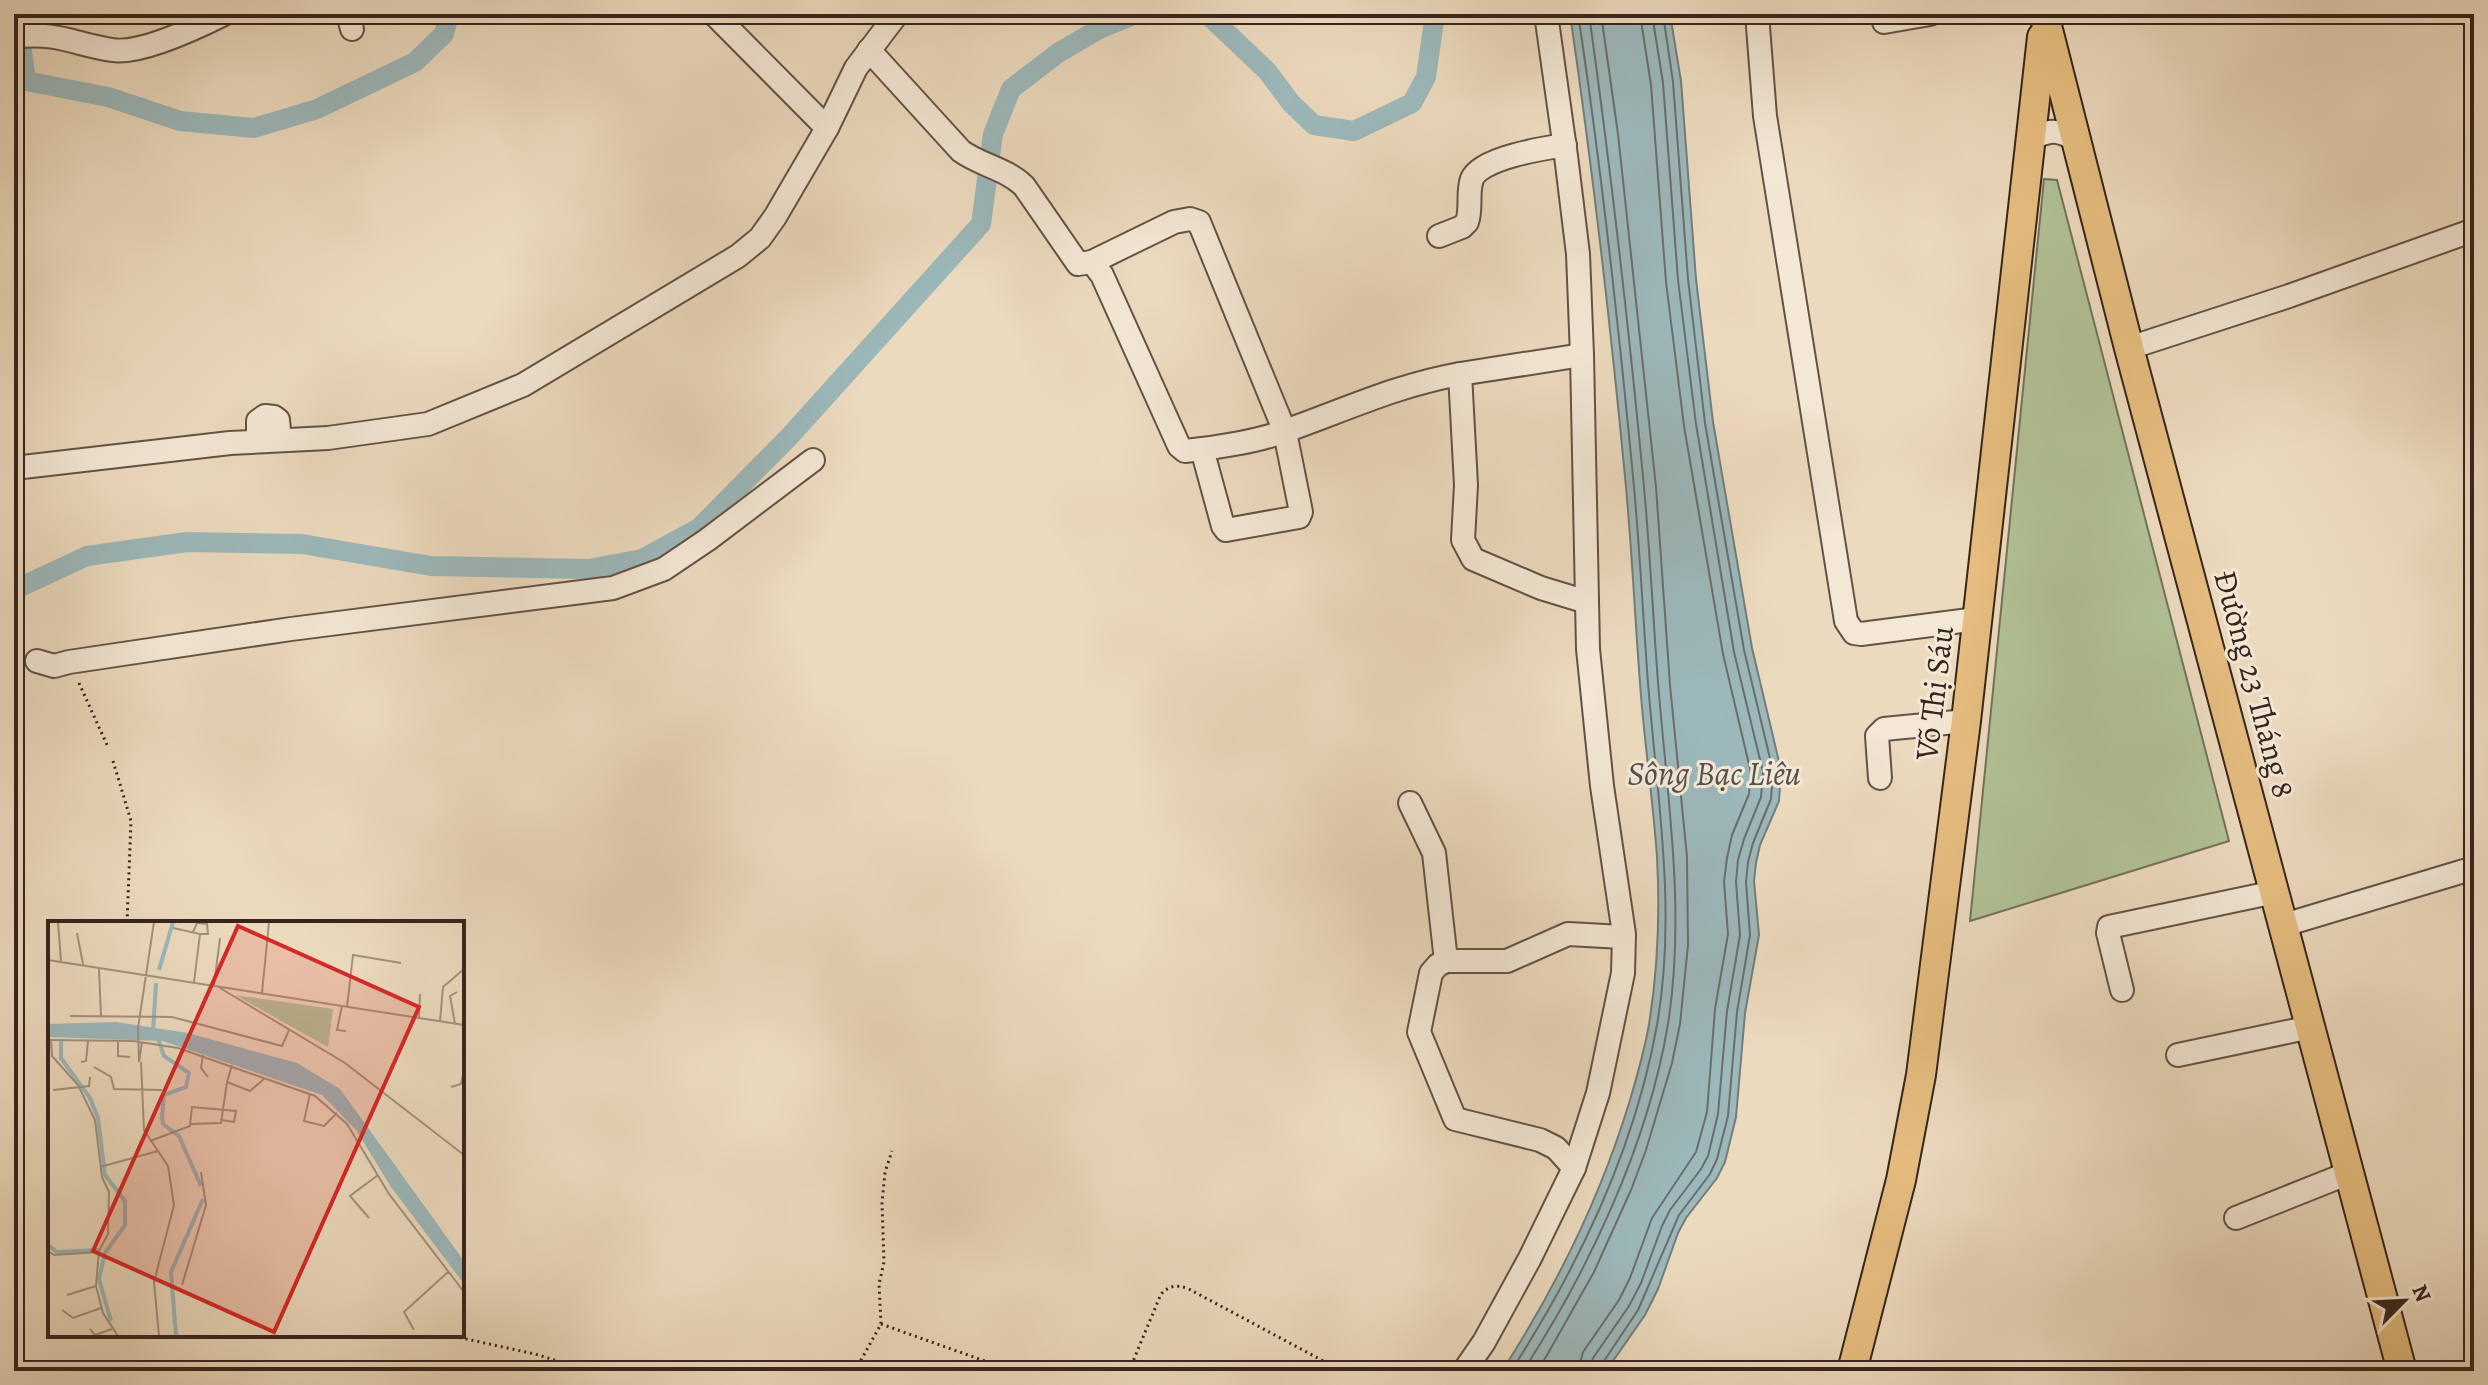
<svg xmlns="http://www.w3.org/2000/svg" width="2488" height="1385" viewBox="0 0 2488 1385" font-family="Alegreya,serif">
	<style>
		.green { fill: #b1c197; stroke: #74725a; stroke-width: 2 }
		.water { fill: #9cb8bb; stroke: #747d7c; stroke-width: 2 }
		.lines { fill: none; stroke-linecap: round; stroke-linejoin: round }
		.shore { stroke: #6a6e6c; stroke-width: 2 }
		.canal { stroke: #9cb8bb; stroke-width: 20 }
		.minor-casing { stroke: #645245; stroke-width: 26 }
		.major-casing { stroke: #37241d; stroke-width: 32 }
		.path { stroke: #37241d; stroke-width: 3; stroke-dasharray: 2 4; stroke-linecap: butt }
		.minor { stroke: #f3e7d5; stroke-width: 22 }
		.major { stroke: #e6bd7f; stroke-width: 28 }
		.labels { text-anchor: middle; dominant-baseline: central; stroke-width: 6; stroke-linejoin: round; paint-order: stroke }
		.street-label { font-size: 32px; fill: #37241d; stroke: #f3e7d5 }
		.water-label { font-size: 34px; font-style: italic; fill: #55504c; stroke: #f3e7d5 }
		.inset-river { fill: none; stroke: #9cb8bb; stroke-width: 4 }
		.inset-road { fill: none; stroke: #a4917e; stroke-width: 2 }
		.view { fill: #d62828; fill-opacity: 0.15; stroke: #d62828; stroke-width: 4 }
		.inset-edge { fill: none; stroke: #37241d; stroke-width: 4 }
	</style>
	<rect width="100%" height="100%" fill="#ecdabe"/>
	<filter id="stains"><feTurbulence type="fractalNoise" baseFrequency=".0025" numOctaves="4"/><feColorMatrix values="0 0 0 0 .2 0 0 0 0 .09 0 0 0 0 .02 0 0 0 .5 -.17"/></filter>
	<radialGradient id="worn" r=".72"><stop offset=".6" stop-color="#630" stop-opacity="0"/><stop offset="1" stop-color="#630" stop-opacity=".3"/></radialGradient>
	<path class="green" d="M2044,179L2057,180L2229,841L1970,921Z"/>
	<path class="water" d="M1570,14H1670L1681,81L1696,279L1713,422L1752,648L1781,770L1779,801L1760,845L1756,863L1754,881L1759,935L1745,1013L1736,1117L1725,1162L1717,1178L1686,1218L1678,1233L1658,1289L1645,1315L1606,1371H1502C1557,1286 1601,1196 1630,1100C1638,1073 1646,1046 1650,1018C1658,965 1660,911 1657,857C1653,799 1644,741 1640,683C1635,618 1632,552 1626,487C1611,329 1593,171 1570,14Z"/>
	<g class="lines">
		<g class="shore">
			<path d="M1511,1371C1579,1266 1635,1148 1657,1025C1677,911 1657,797 1648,683C1643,617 1640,552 1634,487C1619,329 1602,171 1578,14"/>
			<path d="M1523,1371C1589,1270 1648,1144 1668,1024C1686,910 1667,797 1658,682C1653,617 1650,552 1644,487C1629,329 1611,171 1589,14"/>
			<path d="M1538,1371L1594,1272L1631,1190L1646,1150L1672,1063L1680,1024L1688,945L1687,857L1670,685L1656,487L1618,134L1601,14"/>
			<path d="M1578,1371L1583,1352L1619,1300L1630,1278L1652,1218L1696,1152L1707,1112L1715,1009L1728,934L1724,882L1727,858L1732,835L1749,794L1751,773L1723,654L1684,426L1666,282L1651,85L1640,14"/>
			<path d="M1590,1371L1593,1358L1629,1306L1641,1283L1662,1226L1670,1210L1701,1169L1708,1156L1718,1114L1727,1011L1740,935L1736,882L1738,860L1744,839L1761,797L1763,772L1734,652L1696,424L1678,280L1663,83L1652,14"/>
			<path d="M1600,1371L1602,1364L1638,1310L1679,1215L1710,1174L1717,1159L1728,1116L1737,1012L1750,935L1746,882L1748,862L1753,843L1771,799L1773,771L1744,650L1705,423L1688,279L1673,82L1663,14"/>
		</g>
		<g class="canal">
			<path d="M17,14L26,81"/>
			<path d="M1207,14L1267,71L1291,103L1314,125L1354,131L1412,103L1426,77L1435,14"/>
			<path d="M14,81H26L108,97L180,121L254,128L317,109L415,62L444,34L449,14"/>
			<path d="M14,590L87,556L187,542L302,544L431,566L589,569L642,559L699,528L789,437L981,224L993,134L1011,89L1058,53L1099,29L1136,14"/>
		</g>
		<g class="minor-casing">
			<g id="minor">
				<path d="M348,14L352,29"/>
				<path d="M714,14L827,128"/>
				<path d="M1757,14L1765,116L1846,621L1854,633L1861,634L1977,619"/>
				<path d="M1884,22L1930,14"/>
				<path d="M14,37C55,31 74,44 112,50C140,55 198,27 224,14"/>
				<path d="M869,50L961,151C980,165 1007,169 1024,186L1078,264L1092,262L1174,222L1190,219L1199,222L1285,432L1301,512L1299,517L1226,530L1223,526L1202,449"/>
				<path d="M2031,140C2048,129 2059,129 2075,140"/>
				<path d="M1439,236L1462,227L1467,222C1472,208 1467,192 1472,179C1480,158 1545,148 1565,145"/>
				<path d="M1092,262L1102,275L1179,446L1185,451C1215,448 1260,441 1288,430C1347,409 1398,385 1460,374"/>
				<path d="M2129,348L2289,296L2474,230"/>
				<path d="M1582,355L1460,374L1466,485L1463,540L1473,559L1541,588L1587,602"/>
				<path d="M258,441V421L265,416L274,417L278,420L280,440"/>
				<path d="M14,468L230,443L328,438L428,424L523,385L738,256L760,238L775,217L827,128L856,68L897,14"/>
				<path d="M37,661L54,666L69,662L291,629L613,588L664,569L707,540L813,460"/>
				<path d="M1880,778L1877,736L1884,729L1966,721"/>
				<path d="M1410,803L1434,853L1446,961"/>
				<path d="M2284,925L2474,868"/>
				<path d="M2122,990L2108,933L2109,927L2275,892"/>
				<path d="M2178,1055L2311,1027"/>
				<path d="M1574,1168L1556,1148L1540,1140L1455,1119L1419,1032L1431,973L1438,965L1446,961H1507L1568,934L1623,937"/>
				<path d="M2236,1218L2349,1173"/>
				<path d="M1464,1371L1484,1342L1530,1258L1574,1168L1598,1093L1623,973L1624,934L1602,786L1588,649L1582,355L1578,254L1566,156L1546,14"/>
			</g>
		</g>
		<g class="major-casing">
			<g id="major">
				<path d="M2044,14L2129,348L2402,1371"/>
				<path d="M1852,1371L1901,1180L1921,1075L1966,721L2042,37"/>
			</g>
		</g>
		<g class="path">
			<path d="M79,683L107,745"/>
			<path d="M113,761L131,821L127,923"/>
			<path d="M881,1324L1013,1371"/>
			<path d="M448,1335L535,1354L590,1371"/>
			<path d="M855,1371L881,1324L879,1284L884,1262L882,1203L885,1172L892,1151"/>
			<path d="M1129,1371L1161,1294C1170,1285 1176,1285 1187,1288L1342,1371"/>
		</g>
		<use href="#minor" class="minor"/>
		<use href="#major" class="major"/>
	</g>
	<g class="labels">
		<g class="street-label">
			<text transform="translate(2255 684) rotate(75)">Đường 23 Tháng 8</text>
			<text transform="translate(1934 693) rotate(-83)">Võ Thị Sáu</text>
		</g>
		<g class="water-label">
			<text x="1714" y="773">Sông Bạc Liêu</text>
		</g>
	</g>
	<g transform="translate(48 921)">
		<rect width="416" height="416" fill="#ecdabe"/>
		<path d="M187,74L285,88L280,126Z" fill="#b1c197"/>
		<path d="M68,101L140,112L249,142L292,168L416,340V363L343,266L308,209L274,174L115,120L0,116V103Z" fill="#9cb8bb"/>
		<path class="inset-river" d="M111,49L125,1M105,111L108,62M109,115L116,135L141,152L138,166L116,174L114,195L115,203L131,215L153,265M13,118V137L42,177L50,197L57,254L77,280V304L57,332L51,358L63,400M0,324L9,331L50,329M128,415L123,351L155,278"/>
		<path class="inset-road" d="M10,1L13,40M125,7L152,13L146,61M145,11L149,2L159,3L160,13H152M29,12L35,43M0,39L416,104M51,48L53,95M166,64L172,17M172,67L297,142L416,234M214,72L221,1M294,85L289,109L298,110M299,86L305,34L353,42M22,95L124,96L234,125L241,109M371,97L372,73M392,100L395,66L416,48M407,103L402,75L409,71M0,119L85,120L130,127L267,175L299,203L341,273L416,371M3,119L4,135L30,164L47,199L54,256L61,271L60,313L51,330L48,365L55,392L70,415M70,120V135L82,136M94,121L91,141L90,107L106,1M155,134L153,147L160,156M33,141L38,140L40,120M93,141L96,209L120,245L126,284L106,361L111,415M184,144L179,161L202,170L216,158M46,146L63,156L66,168L114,169M403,166L413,163L416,149M5,169L41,165L42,156M262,173L256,200L276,205L289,192M143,203L173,202L179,161M102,220L142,205L144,186L188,190L186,201L174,199M52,246L110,230M321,297L302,275L330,254M0,330L6,334L51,331M134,364L158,284L153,251M19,374L48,365M14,389L25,397L53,387M42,408L47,414L64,408M366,409L356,391L400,351"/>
		<path class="view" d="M190,5L371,86L226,411L45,330Z"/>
		<rect width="416" height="416" class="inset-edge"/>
	</g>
	<rect width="2488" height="1385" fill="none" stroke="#ecdabe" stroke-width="48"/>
	<rect x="16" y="16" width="2456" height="1353" fill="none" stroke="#37241d" stroke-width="4"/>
	<rect x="24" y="24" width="2440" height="1337" fill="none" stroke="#37241d" stroke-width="2"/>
	<g transform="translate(2404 1301) rotate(66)" stroke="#f3e7d5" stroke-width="6" paint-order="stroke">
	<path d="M0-6L14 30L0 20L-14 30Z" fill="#37241d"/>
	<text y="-12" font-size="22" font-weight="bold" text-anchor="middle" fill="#37241d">N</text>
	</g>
	<rect width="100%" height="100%" filter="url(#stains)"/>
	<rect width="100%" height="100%" fill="url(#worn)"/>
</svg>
